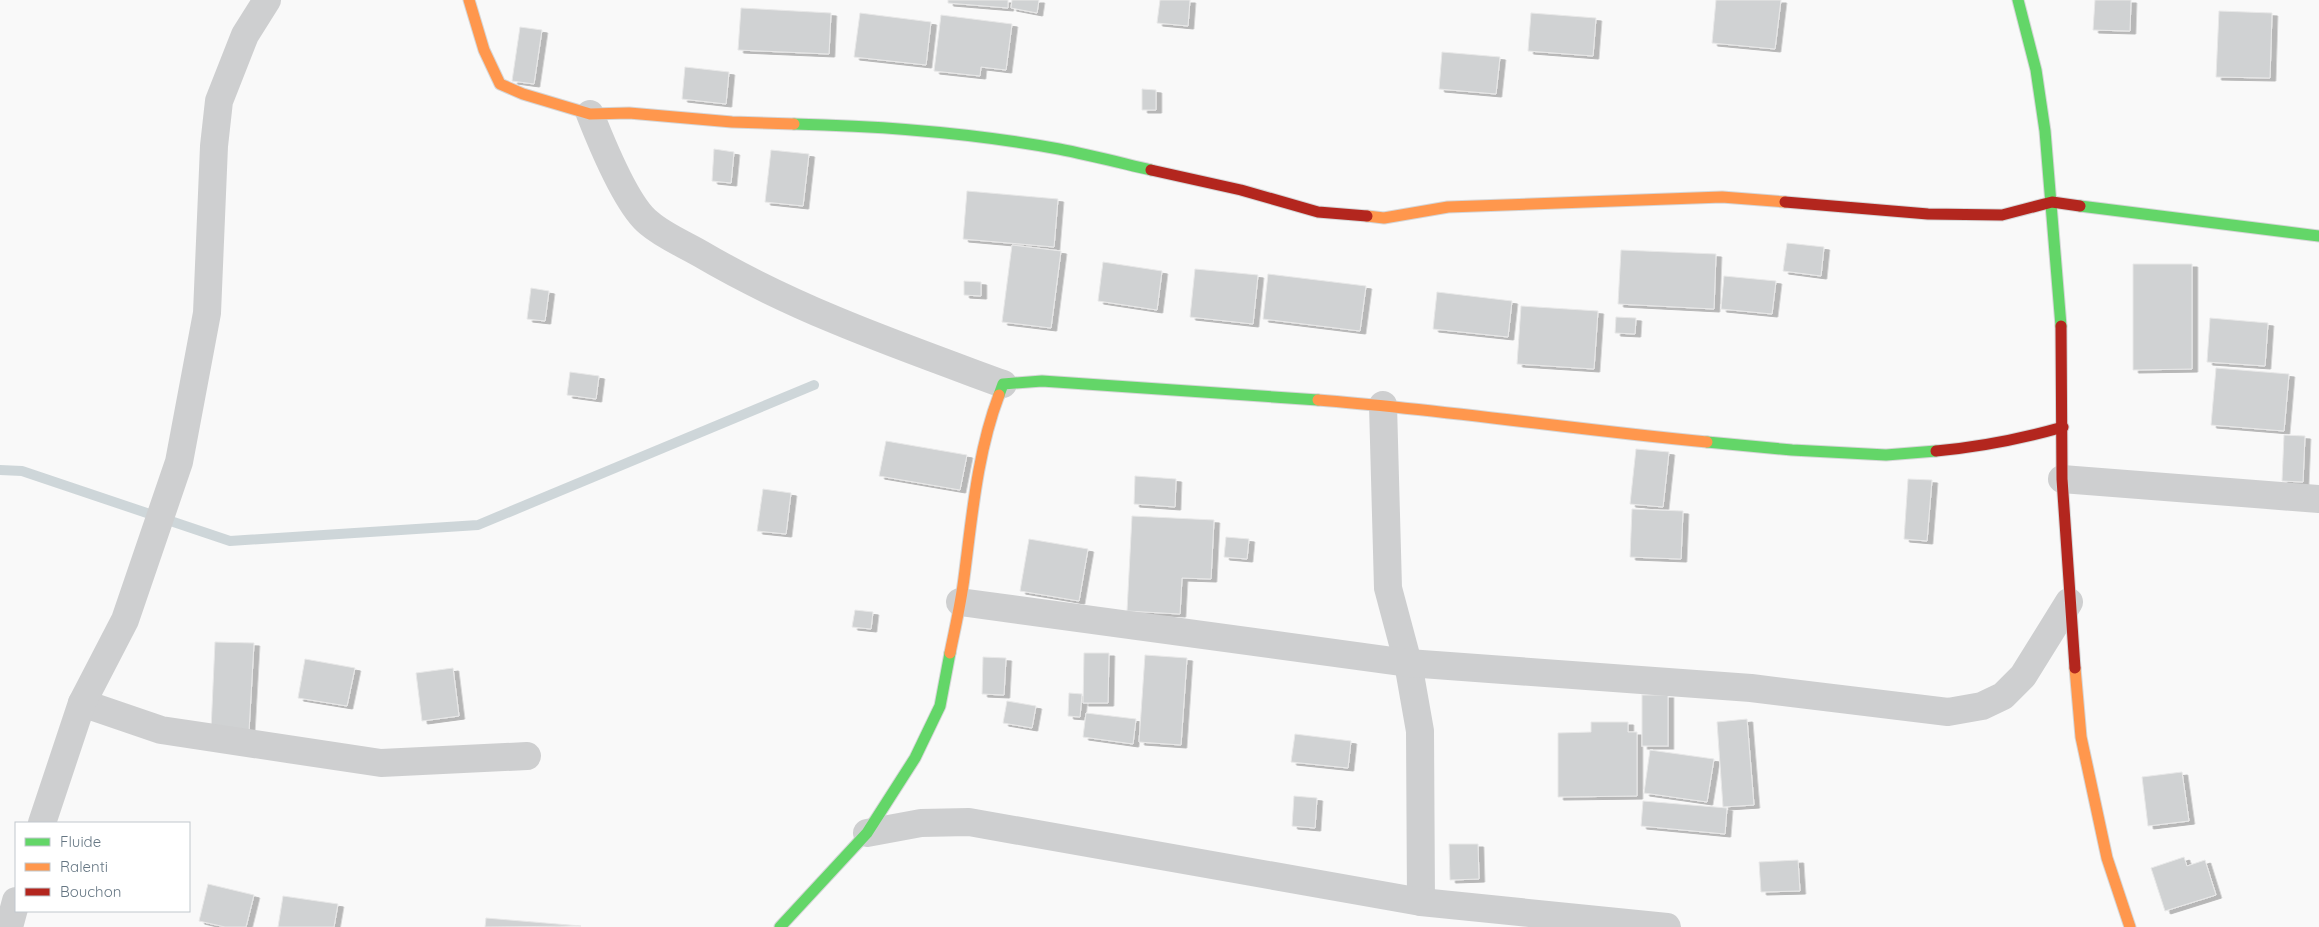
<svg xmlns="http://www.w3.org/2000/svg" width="2319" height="927" viewBox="0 0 2319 927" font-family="Quicksand,sans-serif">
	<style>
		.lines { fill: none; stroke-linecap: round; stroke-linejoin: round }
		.stream { stroke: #ced6d9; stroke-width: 10 }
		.building { fill: #d0d2d3; stroke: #e8e8e8; filter: url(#shadow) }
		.fast-casing { stroke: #d5d6d7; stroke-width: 13 }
		.slow-casing { stroke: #d5d6d7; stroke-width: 13 }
		.jam-casing { stroke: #d5d6d7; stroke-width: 13 }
		.street { stroke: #cecfd0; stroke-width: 28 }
		.fast { stroke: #63d668; stroke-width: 11 }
		.slow { stroke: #ff974d; stroke-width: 11 }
		.jam { stroke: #b3261e; stroke-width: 11 }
	</style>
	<defs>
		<filter id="shadow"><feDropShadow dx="5.5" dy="3" stdDeviation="0" flood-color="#0004"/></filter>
	</defs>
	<rect width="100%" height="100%" fill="#f9f9f9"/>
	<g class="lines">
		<path class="stream" d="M0,470L22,471L230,541L478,525L814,385"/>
	</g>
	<g class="building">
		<path d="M948,0H1008V8L948,3Z"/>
		<path d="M1012,0H1039L1037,13L1011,8Z"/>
		<path d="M1160,0H1190L1188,26L1157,23Z"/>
		<path d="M1716,0H1781L1775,49L1712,43Z"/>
		<path d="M2095,0H2131L2130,31L2093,30Z"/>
		<path d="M741,8L831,13L829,54L738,50Z"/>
		<path d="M2219,11L2272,13L2270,78L2216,77Z"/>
		<path d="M860,13L931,22L926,65L854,57Z"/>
		<path d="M1531,13L1596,18L1593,56L1528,51Z"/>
		<path d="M941,15L1012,24L1006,70L981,67L980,76L934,71Z"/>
		<path d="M520,27L542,30L534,84L512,81Z"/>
		<path d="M1442,52L1500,57L1496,94L1439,89Z"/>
		<path d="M685,67L729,72L726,104L682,99Z"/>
		<path d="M1142,89L1156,90V110H1142Z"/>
		<path d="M714,149L734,152L731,183L712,181Z"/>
		<path d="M771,150L809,154L803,206L765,202Z"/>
		<path d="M967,191L1058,199L1054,247L963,239Z"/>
		<path d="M1787,243L1824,247L1821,276L1783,271Z"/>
		<path d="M1012,245L1061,251L1051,328L1002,322Z"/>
		<path d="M1621,250L1716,254L1714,309L1618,304Z"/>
		<path d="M1103,262L1162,271L1157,310L1098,301Z"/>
		<path d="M2133,264H2192V369L2133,370Z"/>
		<path d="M1195,269L1258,275L1253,324L1190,317Z"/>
		<path d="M1268,274L1366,286L1360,331L1263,319Z"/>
		<path d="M1724,276L1776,281L1772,314L1721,309Z"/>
		<path d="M964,281L981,282V296L964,295Z"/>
		<path d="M531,288L549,291L545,321L527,319Z"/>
		<path d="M1437,292L1512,301L1508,337L1433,329Z"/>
		<path d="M1521,306L1598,311L1594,369L1517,364Z"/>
		<path d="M1616,317L1636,318L1635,334L1615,333Z"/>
		<path d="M2210,318L2268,323L2265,366L2207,362Z"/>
		<path d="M2216,368L2289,374L2284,431L2211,425Z"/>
		<path d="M570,372L599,376L596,399L567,395Z"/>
		<path d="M2284,435L2305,436L2303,482L2282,481Z"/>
		<path d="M886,441L967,455L960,490L879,476Z"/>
		<path d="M1636,449L1669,452L1663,507L1630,504Z"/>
		<path d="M1135,476L1176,479L1175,507L1134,504Z"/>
		<path d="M1908,479L1932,480L1927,541L1904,539Z"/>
		<path d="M763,489L791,493L786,534L757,531Z"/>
		<path d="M1632,509L1683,511L1681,559L1630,557Z"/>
		<path d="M1132,516L1214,520L1211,579L1182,578L1180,614L1127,611Z"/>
		<path d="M1226,537L1249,539L1247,559L1224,557Z"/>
		<path d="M1029,539L1088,549L1079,601L1020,591Z"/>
		<path d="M855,610L873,612L871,629L852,627Z"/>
		<path d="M215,642L254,643L249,731L211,730Z"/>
		<path d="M1084,653H1109L1108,703H1083Z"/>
		<path d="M1145,655L1187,658L1181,745L1139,742Z"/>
		<path d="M983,657L1006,658L1004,695L982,694Z"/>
		<path d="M305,659L355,668L347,706L298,698Z"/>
		<path d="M453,668L459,716L422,721L416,673Z"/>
		<path d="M1069,693L1082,694L1080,717L1068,716Z"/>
		<rect x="1642" y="695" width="26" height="51"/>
		<path d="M1007,701L1036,706L1032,728L1003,723Z"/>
		<path d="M1086,713L1136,719L1133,744L1083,737Z"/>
		<path d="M1747,719L1754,805L1723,807L1717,722Z"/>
		<path d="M1591,722H1628V732H1637V796L1558,797V733L1591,732Z"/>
		<path d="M1295,734L1351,741L1348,768L1291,762Z"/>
		<path d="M1650,750L1714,759L1707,802L1644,793Z"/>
		<path d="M2182,772L2189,821L2148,826L2142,777Z"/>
		<path d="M1294,796L1317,798L1315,828L1292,826Z"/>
		<path d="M1643,801L1727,808L1725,834L1641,826Z"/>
		<path d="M1449,844H1478L1479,879L1450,880Z"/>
		<path d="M2184,857L2187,866L2205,860L2216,895L2165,911L2151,868Z"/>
		<path d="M1798,860L1800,891L1761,892L1759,862Z"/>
		<path d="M208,884L254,895L246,927H225L199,921Z"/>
		<path d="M283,896L338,904L334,927H278Z"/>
		<path d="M486,918L581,926L485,927Z"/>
	</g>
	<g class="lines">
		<g class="fast-casing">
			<g id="fast">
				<path d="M2018,0L2036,70L2045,131L2061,326"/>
				<path d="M794,124C882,126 972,133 1059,149C1090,155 1121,163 1151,170"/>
				<path d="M2080,206L2319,236"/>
				<path d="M999,395L1003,384L1042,381L1318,400"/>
				<path d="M1707,442L1792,450L1886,455L1936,451"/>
				<path d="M780,927L867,833L915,758L940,706L950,653"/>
			</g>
		</g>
		<g class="slow-casing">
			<g id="slow">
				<path d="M469,0L484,50L500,84L523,94L590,114L629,113L732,122L794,124"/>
				<path d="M1367,216L1384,218L1448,207L1722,197L1785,202"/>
				<path d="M1318,400C1448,410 1577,430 1707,442"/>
				<path d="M950,653C955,628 961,603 964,578C972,517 977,453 999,395"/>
				<path d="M2075,668L2081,737L2107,858L2130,927"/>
			</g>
		</g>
		<g class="jam-casing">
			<g id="jam">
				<path d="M1151,170L1241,190L1318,212L1367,216"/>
				<path d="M1785,202L1928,214L2002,215L2052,202L2080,206"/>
				<path d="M2061,326L2062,479L2075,668"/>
				<path d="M1936,451C1980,447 2021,439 2063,427"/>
			</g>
		</g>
		<g class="street">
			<path d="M590,114C601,142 627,206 649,223C664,236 684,244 701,254C796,310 900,346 1003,384"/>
			<path d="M1383,405L1388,588L1408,663L1420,731L1421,902"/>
			<path d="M2062,479L2319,499"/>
			<path d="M960,602L1408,663L1751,688L1948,712L1982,706L2003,696L2023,676L2069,602"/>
			<path d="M82,703L161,730L381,763L527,756"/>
			<path d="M42,823L82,703L125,620L179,462L207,313L214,146L219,101L245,35L267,0"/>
			<path d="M867,833L921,823L969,822L1421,902L1667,927"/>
			<path d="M9,927L16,901"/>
		</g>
		<use href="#fast" class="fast"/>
		<use href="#slow" class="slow"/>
		<use href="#jam" class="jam"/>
	</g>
	<rect x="15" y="822" width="175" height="90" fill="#ffffff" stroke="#c1c8cd"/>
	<rect x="25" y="838" width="25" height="8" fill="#63d668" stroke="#c1c8cd"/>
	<text x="60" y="847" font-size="15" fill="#657683">Fluide</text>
	<rect x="25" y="863" width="25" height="8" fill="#ff974d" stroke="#c1c8cd"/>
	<text x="60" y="872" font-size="15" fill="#657683">Ralenti</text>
	<rect x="25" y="888" width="25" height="8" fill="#b3261e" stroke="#c1c8cd"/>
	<text x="60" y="897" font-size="15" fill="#657683">Bouchon</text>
</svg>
